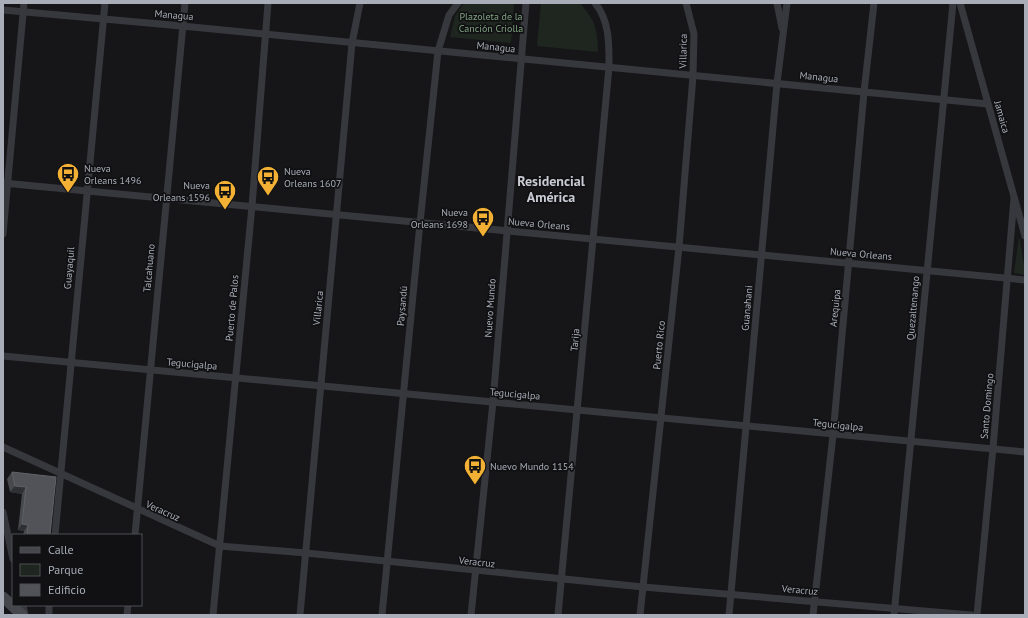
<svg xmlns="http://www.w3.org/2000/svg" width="1028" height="618" viewBox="0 0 1028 618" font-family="'PT Sans',sans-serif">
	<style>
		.green { fill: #1e261f }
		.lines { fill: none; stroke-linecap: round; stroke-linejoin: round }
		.minor { stroke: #37383d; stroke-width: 7 }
		.secondary { stroke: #45474d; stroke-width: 11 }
		.wall { fill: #47494d }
		.shaded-wall { fill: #2f3033 }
		.building { fill: #525359; stroke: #5f6168 }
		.labels { text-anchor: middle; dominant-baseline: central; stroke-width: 3.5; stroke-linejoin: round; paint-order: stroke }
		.street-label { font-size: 10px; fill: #a8adb8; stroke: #111113 }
		.park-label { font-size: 10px; fill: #7fa381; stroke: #111113 }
		.poi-label { font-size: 10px; fill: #a8adb8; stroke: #111113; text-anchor: start }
		.district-label { font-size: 14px; font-weight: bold; fill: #c9ccd4; stroke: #111113 }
	</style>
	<rect width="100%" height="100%" fill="#161618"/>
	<g class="green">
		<path d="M464,3H514L511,43L450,37L455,16Z"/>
		<path d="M541,3H580C596,22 597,28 598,52L537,46Z"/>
		<path d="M1019,236L1025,270V275L1014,273Z"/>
	</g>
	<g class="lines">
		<g class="minor">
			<path d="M777,3L782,28"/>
			<path d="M960,3L1025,236"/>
			<path d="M3,10L182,26L988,104"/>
			<path d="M3,183L1025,280"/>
			<path d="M3,234L24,3"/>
			<path d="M3,356L1025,452"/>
			<path d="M3,447L220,546L306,553L643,587L971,615"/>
			<path d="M3,512L13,559"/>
			<path d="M55,535L105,3"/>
			<path d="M135,535L185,3"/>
			<path d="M23,605L25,615"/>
			<path d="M49,615V605"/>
			<path d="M127,615L128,605"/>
			<path d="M213,615L252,206L268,3"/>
			<path d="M300,615L352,43L360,3"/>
			<path d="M382,615L420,223L438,51L449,15L458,3"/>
			<path d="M471,615L493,402L526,3"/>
			<path d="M558,615L609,67C609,45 610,21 595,3"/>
			<path d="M640,615L679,247L693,76L694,34L686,3"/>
			<path d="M729,615L777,83L787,3"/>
			<path d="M813,615L833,435L864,92L874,3"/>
			<path d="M894,615L953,3"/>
			<path d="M977,615L993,448L1014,198"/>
		</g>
		<path class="secondary" d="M3,597L22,615"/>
	</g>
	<path class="wall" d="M12,472L56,477L50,535H23L24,531L18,530L22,494L10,492L7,479Z"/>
	<g class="shaded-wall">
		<path d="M15,486L26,487L22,494L10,492Z"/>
		<path d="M22,524L28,525L24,531L18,530Z"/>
	</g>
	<path class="building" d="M12,472L56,477L50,535H30V534H27L28,525L22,524L26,487L15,486Z"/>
	<defs>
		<g id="bus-pin" transform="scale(1.15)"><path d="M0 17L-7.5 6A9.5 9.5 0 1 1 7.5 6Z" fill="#f2b134" stroke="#111113"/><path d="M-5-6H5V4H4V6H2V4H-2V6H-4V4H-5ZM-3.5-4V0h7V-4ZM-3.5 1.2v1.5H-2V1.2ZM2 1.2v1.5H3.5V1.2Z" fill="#111"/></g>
	</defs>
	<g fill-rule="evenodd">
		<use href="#bus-pin" x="68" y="174"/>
		<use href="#bus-pin" x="268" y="177"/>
		<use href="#bus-pin" x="225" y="191"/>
		<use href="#bus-pin" x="483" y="218"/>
		<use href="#bus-pin" x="475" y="466"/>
	</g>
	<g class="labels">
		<g class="street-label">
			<text transform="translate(174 15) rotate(5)">Managua</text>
			<text transform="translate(496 47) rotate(6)">Managua</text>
			<text transform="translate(683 51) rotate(-89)">Villarica</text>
			<text transform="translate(819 77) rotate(6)">Managua</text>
			<text transform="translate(1002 117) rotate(74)">Jamaica</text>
			<text transform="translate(539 224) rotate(5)">Nueva Orleans</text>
			<text transform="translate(861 254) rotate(5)">Nueva Orleans</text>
			<text transform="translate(69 268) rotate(-85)">Guayaquil</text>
			<text transform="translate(149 268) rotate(-85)">Talcahuano</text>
			<text transform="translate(402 306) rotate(-85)">Paysandú</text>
			<text transform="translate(232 308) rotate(-85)">Puerto de Palos</text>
			<text transform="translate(318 308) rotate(-84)">Villarica</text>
			<text transform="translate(490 308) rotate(-86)">Nuevo Mundo</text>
			<text transform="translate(747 308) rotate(-85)">Guanahani</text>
			<text transform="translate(835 308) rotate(-84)">Arequipa</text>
			<text transform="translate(913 308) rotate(-85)">Quezaltenango</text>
			<text transform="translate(575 340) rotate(-85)">Tarija</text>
			<text transform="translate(659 345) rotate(-84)">Puerto Rico</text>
			<text transform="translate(192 364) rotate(5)">Tegucigalpa</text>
			<text transform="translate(515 394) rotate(5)">Tegucigalpa</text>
			<text transform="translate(987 406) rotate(-85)">Santo Domingo</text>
			<text transform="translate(838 425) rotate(6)">Tegucigalpa</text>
			<text transform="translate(163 511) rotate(24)">Veracruz</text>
			<text transform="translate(477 562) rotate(6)">Veracruz</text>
			<text transform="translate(800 590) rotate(5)">Veracruz</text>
		</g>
		<g class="park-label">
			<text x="491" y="16">Plazoleta de la<tspan x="491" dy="12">Canción Criolla</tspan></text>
		</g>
		<g class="poi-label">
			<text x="84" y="168">Nueva<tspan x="84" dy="12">Orleans 1496</tspan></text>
			<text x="284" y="171">Nueva<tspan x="284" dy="12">Orleans 1607</tspan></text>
			<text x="210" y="185" text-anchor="end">Nueva<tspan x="210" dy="12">Orleans 1596</tspan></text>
			<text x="468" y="212" text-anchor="end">Nueva<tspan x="468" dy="12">Orleans 1698</tspan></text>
			<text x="490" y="466">Nuevo Mundo 1154</text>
		</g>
		<g class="district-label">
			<text x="551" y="181">Residencial<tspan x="551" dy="16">América</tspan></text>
		</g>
	</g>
	<rect width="1028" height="618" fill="none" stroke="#a8adb8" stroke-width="8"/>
	<rect x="12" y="534" width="130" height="72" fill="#111113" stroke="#4d4f55"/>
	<rect x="20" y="547" width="20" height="6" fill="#45474d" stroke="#4d4f55"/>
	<text x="48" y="554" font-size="12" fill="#a8adb8">Calle</text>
	<rect x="20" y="564" width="20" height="12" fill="#1e261f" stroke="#4d4f55"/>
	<text x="48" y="574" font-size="12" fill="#a8adb8">Parque</text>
	<rect x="20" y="584" width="20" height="12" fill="#525359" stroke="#4d4f55"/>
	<text x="48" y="594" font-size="12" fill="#a8adb8">Edificio</text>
</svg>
